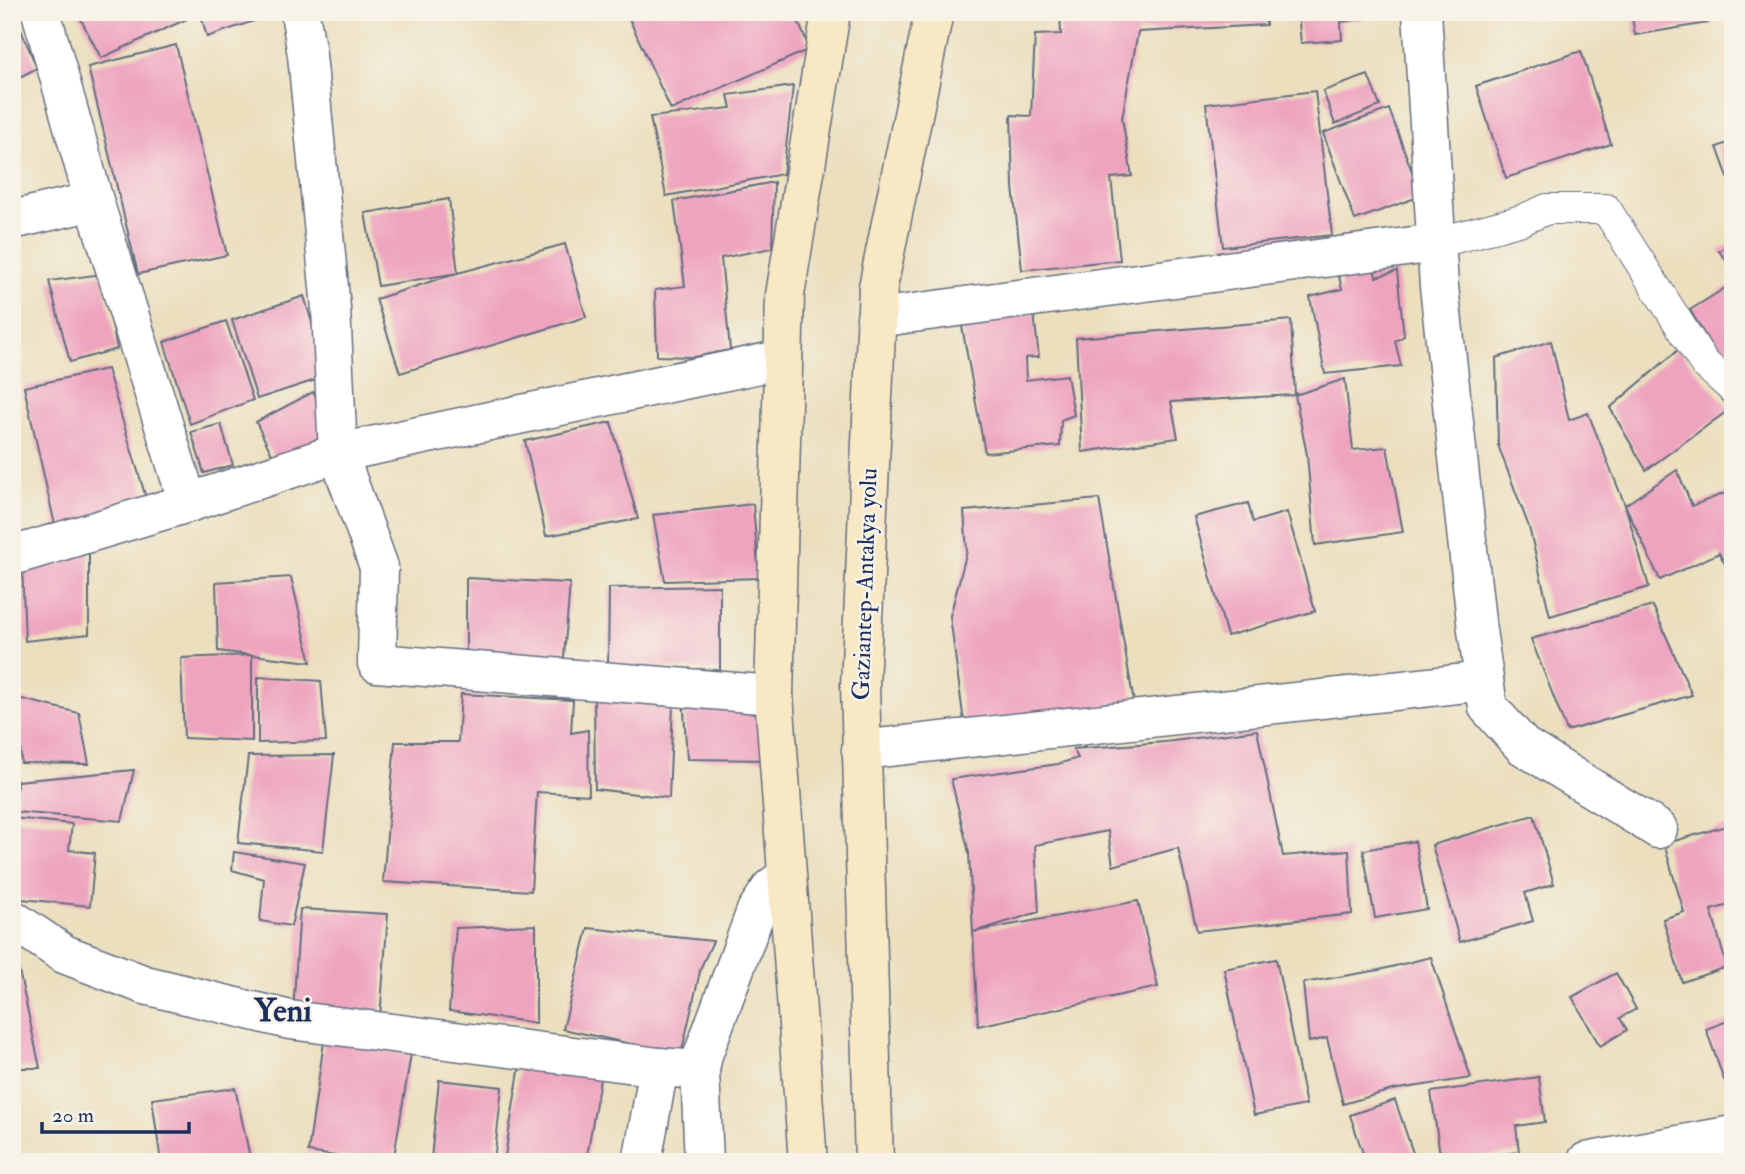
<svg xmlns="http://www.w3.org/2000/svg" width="1745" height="1174" viewBox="0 0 1745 1174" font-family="'IM FELL Double Pica',serif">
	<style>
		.building { fill: #eea4bf }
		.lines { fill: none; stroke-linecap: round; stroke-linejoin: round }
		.service-casing { stroke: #646d80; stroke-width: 32 }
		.minor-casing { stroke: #646d80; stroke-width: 41 }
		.secondary-casing { stroke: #646d80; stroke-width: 41 }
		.service { stroke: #fff; stroke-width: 30 }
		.minor { stroke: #fff; stroke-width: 38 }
		.secondary { stroke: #f8e8c3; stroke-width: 38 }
		.labels { text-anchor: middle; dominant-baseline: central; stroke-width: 5; stroke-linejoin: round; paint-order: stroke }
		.street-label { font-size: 24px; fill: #1b2f5e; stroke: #f7f3e8 }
		.district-label { font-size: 32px; font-weight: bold; fill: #1b2f5e; stroke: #f7f3e8 }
	</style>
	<rect width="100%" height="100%" fill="#f7f3e8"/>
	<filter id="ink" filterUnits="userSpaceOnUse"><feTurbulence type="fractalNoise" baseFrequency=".0143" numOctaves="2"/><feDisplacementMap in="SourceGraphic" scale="14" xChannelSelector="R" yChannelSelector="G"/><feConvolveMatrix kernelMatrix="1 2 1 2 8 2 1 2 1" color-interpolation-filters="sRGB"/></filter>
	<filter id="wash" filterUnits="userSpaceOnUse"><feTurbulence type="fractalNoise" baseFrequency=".00686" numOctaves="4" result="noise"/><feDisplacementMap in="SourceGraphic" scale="28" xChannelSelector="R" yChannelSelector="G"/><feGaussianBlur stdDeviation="1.57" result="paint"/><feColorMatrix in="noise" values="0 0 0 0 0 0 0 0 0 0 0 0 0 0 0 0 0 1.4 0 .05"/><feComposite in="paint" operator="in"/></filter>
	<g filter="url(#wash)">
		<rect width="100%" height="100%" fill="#ebdfbe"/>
		<g id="blocks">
			<g class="building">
				<path d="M77,12H184L187,19L101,58Z"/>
				<path d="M200,12H277V13L207,37Z"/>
				<path d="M626,12H794L810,49L671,110Z"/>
				<path d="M1060,12H1265L1266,25L1138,32L1122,118L1132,176L1111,178L1120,260L1022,270L1013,187L1011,115L1031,116L1035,35L1061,34Z"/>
				<path d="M1298,12H1396V14L1341,22L1342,40L1301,43Z"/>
				<path d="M1631,12H1706L1708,23L1635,35Z"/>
				<path d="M18,23L37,68L12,81V25Z"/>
				<path d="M176,45L227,255L138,274L88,67Z"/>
				<path d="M1581,51L1611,144L1506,178L1476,86Z"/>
				<path d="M1368,75L1380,106L1335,124L1323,91Z"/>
				<path d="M793,86L783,174L666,196L650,117L731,108L728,95Z"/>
				<path d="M1315,91L1332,235L1223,247L1206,104Z"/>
				<path d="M1389,109L1421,196L1355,220L1323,133Z"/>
				<path d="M1733,141V188H1732L1717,147Z"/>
				<path d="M774,182L772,248L721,258L730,350L694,357L657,356L655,290L685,286L674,201Z"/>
				<path d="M449,199L458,273L565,244L586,317L400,373L376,299L458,273L378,286L365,213Z"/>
				<path d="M1733,242V269L1719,251Z"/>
				<path d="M1374,266L1376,277L1397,271L1404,336L1395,341L1401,366L1325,374L1310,297L1342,289L1338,272Z"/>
				<path d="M102,274L117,349L70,362L49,281Z"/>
				<path d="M1733,283V383L1690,310Z"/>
				<path d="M304,296L328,376L257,399L232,320Z"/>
				<path d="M1034,314L1039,357L1025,358L1026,380L1067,375L1074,415L1061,420L1060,446L985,453L961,321Z"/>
				<path d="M1291,320L1295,395L1171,402L1178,438L1082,452L1076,338Z"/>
				<path d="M226,321L253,400L190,424L164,342Z"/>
				<path d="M1551,341L1569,420L1588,413L1625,505L1649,587L1550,616L1529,527L1498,445L1496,358Z"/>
				<path d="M1678,350L1730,409L1646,470L1610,408Z"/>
				<path d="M107,369L150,511L57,534L24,387Z"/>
				<path d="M1345,379L1353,450L1387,447L1403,532L1315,545L1307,455L1295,395Z"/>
				<path d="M313,392L337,438L278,467L256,422Z"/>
				<path d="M611,422L638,519L546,536L525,441Z"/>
				<path d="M221,424L233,465L204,473L191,432Z"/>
				<path d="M1677,470L1692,506L1733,490V561L1725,564L1719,553L1660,580L1625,505Z"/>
				<path d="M1099,499L1134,703L964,723L950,616L967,551L964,511Z"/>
				<path d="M1248,503L1253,522L1287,512L1315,611L1227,636L1194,517Z"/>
				<path d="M753,504L759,578L665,581L653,515Z"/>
				<path d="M89,547V634L25,641L22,564Z"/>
				<path d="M291,577L311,662L218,651L216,582Z"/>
				<path d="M466,578L570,583L563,669L466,661Z"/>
				<path d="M720,586V670L608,667L609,588Z"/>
				<path d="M1653,606L1692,695L1567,731L1531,639Z"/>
				<path d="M252,655V741L184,738L181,658Z"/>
				<path d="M258,677L321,681L326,741L258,743Z"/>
				<path d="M461,694L573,700L571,733L588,730L589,795L537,792L531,891L383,882L395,742H458Z"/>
				<path d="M683,695L766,697L770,760L687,759Z"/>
				<path d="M18,698L79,713L89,764L21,763Z"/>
				<path d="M594,699L673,705L669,798L595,789Z"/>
				<path d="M1257,730L1283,856L1349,850L1352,914L1197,931L1178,848L1113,866L1108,831L1035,845L1039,912L973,932L1138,901L1158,987L978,1026L973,932L969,853L951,779L1058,764L1078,758L1073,749L1165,742Z"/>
				<path d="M334,755L323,851L238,843L248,756Z"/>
				<path d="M134,770L122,821L15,812L17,781Z"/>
				<path d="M1534,815L1554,884L1525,893L1533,921L1460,942L1432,845Z"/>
				<path d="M12,818L72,824L69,850L95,853L90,906L12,898Z"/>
				<path d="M1733,824V904L1711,910L1727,967L1682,982L1663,919L1684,912L1664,844Z"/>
				<path d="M1415,841L1427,909L1375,918L1363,850Z"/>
				<path d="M234,852L305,863L291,926L260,921L264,879L232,870Z"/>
				<path d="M300,909L388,914L380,1018L293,1012Z"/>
				<path d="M536,925V1023L449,1011L456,928Z"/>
				<path d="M588,928L713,941L701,967L681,1055L563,1029Z"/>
				<path d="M12,943H13L40,1068H12Z"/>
				<path d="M1431,957L1471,1078L1392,1090L1343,1104L1327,1038L1309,1042L1303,983L1379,970Z"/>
				<path d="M1276,959L1306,1105L1254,1115L1224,969Z"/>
				<path d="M1616,973L1636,1009L1620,1018L1627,1030L1600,1046L1572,997Z"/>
				<path d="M1733,1019V1077L1724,1080L1706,1029Z"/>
				<path d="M324,1042L411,1054L393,1162H376L308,1152Z"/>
				<path d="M521,1059L601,1073L586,1162H541L505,1156Z"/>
				<path d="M1539,1077L1545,1122L1516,1126L1519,1152L1441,1162L1431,1092Z"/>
				<path d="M439,1080L502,1087L494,1162L431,1159Z"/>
				<path d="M235,1088L251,1162H161L152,1099Z"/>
				<path d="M1395,1100L1416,1162H1366L1350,1115Z"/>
			</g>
		</g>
	</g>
	<g filter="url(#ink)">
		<use href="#blocks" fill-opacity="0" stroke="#646d80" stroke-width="2"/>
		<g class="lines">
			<g class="service-casing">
				<path id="service" d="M1436,243L1522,220L1547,209H1606L1704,363L1733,389"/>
			</g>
			<g class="minor-casing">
				<g id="minor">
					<path d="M41,12L94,201L188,503"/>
					<path d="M300,12L307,55L331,308L338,453L379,567L377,663L774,695"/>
					<path d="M1422,12L1439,286L1477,630L1488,707L1523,746L1658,829"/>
					<path d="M12,220L94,201"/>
					<path d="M876,318L1436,243"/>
					<path d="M12,556L188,503L338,453L783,359"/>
					<path d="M861,750L1484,681"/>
					<path d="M12,919L64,954L145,985L290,1020L659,1067L700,1070"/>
					<path d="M642,1162L659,1067"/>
					<path d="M704,1162L700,1070L703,1055L756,911L772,887L786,877"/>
					<path d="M1586,1162L1733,1135"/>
				</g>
			</g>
			<g class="secondary-casing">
				<g id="secondary">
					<path d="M808,1162L774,695L785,295L831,12"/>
					<path d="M874,1162L860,686L878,287L934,12"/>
				</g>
			</g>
			<use href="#service" class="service"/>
			<use href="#minor" class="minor"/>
			<use href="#secondary" class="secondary"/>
		</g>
	</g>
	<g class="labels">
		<g class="street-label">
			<text transform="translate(865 584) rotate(-88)">Gaziantep-Antakya yolu</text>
		</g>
		<g class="district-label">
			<text x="283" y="1011">Yeni</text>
		</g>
	</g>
	<rect width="1745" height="1174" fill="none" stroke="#f7f3e8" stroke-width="42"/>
	<path d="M42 1122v10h147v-10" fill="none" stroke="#1b2f5e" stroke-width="3.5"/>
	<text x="52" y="1122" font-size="21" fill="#1b2f5e" stroke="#f7f3e8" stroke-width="5" paint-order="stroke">20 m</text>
</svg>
